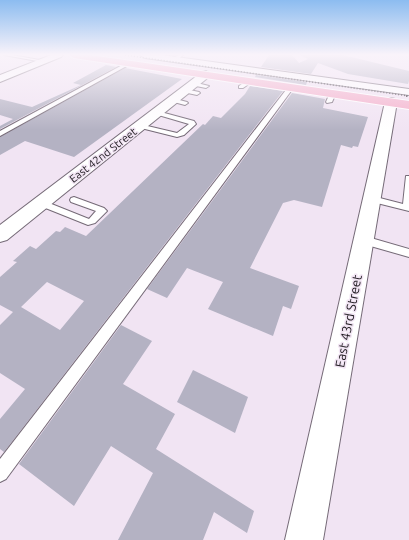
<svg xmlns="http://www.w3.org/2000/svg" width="409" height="540" viewBox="0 0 409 540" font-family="Ubuntu,sans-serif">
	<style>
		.building { fill: #b4b2c3; fill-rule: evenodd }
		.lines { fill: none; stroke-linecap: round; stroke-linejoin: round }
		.service-casing { stroke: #756a77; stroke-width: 2 }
		.minor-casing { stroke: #756a77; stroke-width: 2 }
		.tertiary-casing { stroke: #756a77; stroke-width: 2 }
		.primary-casing { stroke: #fff; stroke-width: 2 }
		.service { fill: #fff; fill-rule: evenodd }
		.minor { fill: #fff; fill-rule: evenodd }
		.tertiary { fill: #fff; fill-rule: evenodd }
		.primary { fill: #f4b0cb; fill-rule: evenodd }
		.rail-far1 { stroke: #3b363c; stroke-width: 1.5; stroke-dasharray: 1 2; stroke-linecap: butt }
		.rail { stroke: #3b363c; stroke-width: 2; stroke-dasharray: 1 2.5; stroke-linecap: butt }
		.labels { text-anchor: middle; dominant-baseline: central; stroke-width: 3; stroke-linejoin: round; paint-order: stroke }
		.far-street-label { font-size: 11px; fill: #1d191e; stroke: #f1e4f3 }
		.street-label { font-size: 13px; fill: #1d191e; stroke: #f1e4f3 }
	</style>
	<rect width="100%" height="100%" fill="#f1e4f3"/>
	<g class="building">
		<path d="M269,55H292L299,63L308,59L300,55H343L409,71V81L408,84L348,74L318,63L311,74L261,67Z"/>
		<path d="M106,65L116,67L0,129V126L13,119L0,115V99L32,107L81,85L73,83Z"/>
		<path d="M125,68L182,79L74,157L25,141L0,155V137Z"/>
		<path d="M256,75L307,82L306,85L255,77Z"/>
		<path d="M250,86L283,91L4,452L0,449V419L25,389L0,373V325L13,312L0,305V277L17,262L13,261L30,246L36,249L56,231L60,232L65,227L86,236L203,124L205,125L213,116L221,118L245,94ZM47,282L84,301L60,330L21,307Z"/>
		<path d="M292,93L325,99L323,108L368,117L358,147L353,146L352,148L341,145L322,207L294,200L283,203L250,268L299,286L291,309L283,306L273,336L208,309L223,282L187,268L167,298L147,289Z"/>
		<path d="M121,325L152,341L123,384L175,414L156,449L254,511L247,533L214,512L203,540H118L153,473L111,446L74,506L19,464Z"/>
		<path d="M193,370L248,397L235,433L177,402Z"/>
	</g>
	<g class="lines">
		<g class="service-casing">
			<g id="service">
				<path d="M4,55H12L45,61L43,62Z"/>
				<path d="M179,55H183L177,60H173V58Z"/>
				<path d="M128,62L132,63L0,136V131Z"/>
				<path d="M248,80L253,81L243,88H239V86Z"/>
				<path d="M193,82L209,86L206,88L191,85L190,84Z"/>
				<path d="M289,86L294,87L6,479L0,482V459Z"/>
				<path d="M185,89L199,92L200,93L197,95L183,92V90Z"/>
				<path d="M333,91L336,93L332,102L327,103L326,102L330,93Z"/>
				<path d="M172,98L187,102L188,103L185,105L170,101L169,100Z"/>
				<path d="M157,111L194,121L196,124L184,135L177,137L137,127L136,126L139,124L177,133L189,124L155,114L154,113Z"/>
				<path d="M406,176H409V211L369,201L368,199L372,196L403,204Z"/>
				<path d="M74,197L104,208L107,211L95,223L88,225L38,205L36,203L38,201H44L89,219L96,211L71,202L70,200L71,198Z"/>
				<path d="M364,236L409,249V257L360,243L359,240L360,237Z"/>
			</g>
		</g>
		<g class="minor-casing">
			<g id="minor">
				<path d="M51,55H63L61,57L0,82V75Z"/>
				<path d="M206,71L211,74L210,76L7,240L0,242V225L202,72Z"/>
				<path d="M391,98L395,99L397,102L323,540H285L385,102L387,99Z"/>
			</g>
		</g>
		<g class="tertiary-casing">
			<path id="tertiary" d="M140,55H162L409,89V95L145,58Z"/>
		</g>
		<g class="primary-casing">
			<path id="primary" d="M69,55H90L409,101V109L74,58Z"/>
		</g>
		<use href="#service" class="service"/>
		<use href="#minor" class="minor"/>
		<use href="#tertiary" class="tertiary"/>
		<use href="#primary" class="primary"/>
		<path class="rail-far1" d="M125,55L409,96"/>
		<path class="rail" d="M406,96H409"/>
	</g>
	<linearGradient id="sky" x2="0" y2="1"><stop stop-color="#8cbcf0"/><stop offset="0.42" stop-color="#f9f3fa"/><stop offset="1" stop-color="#f9f3fa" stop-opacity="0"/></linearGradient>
	<rect width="409" height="130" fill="url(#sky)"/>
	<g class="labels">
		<g class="far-street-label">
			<text transform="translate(103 155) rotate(-38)">East 42nd Street</text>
		</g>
		<g class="street-label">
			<text transform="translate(348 321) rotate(-79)">East 43rd Street</text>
		</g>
	</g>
</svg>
